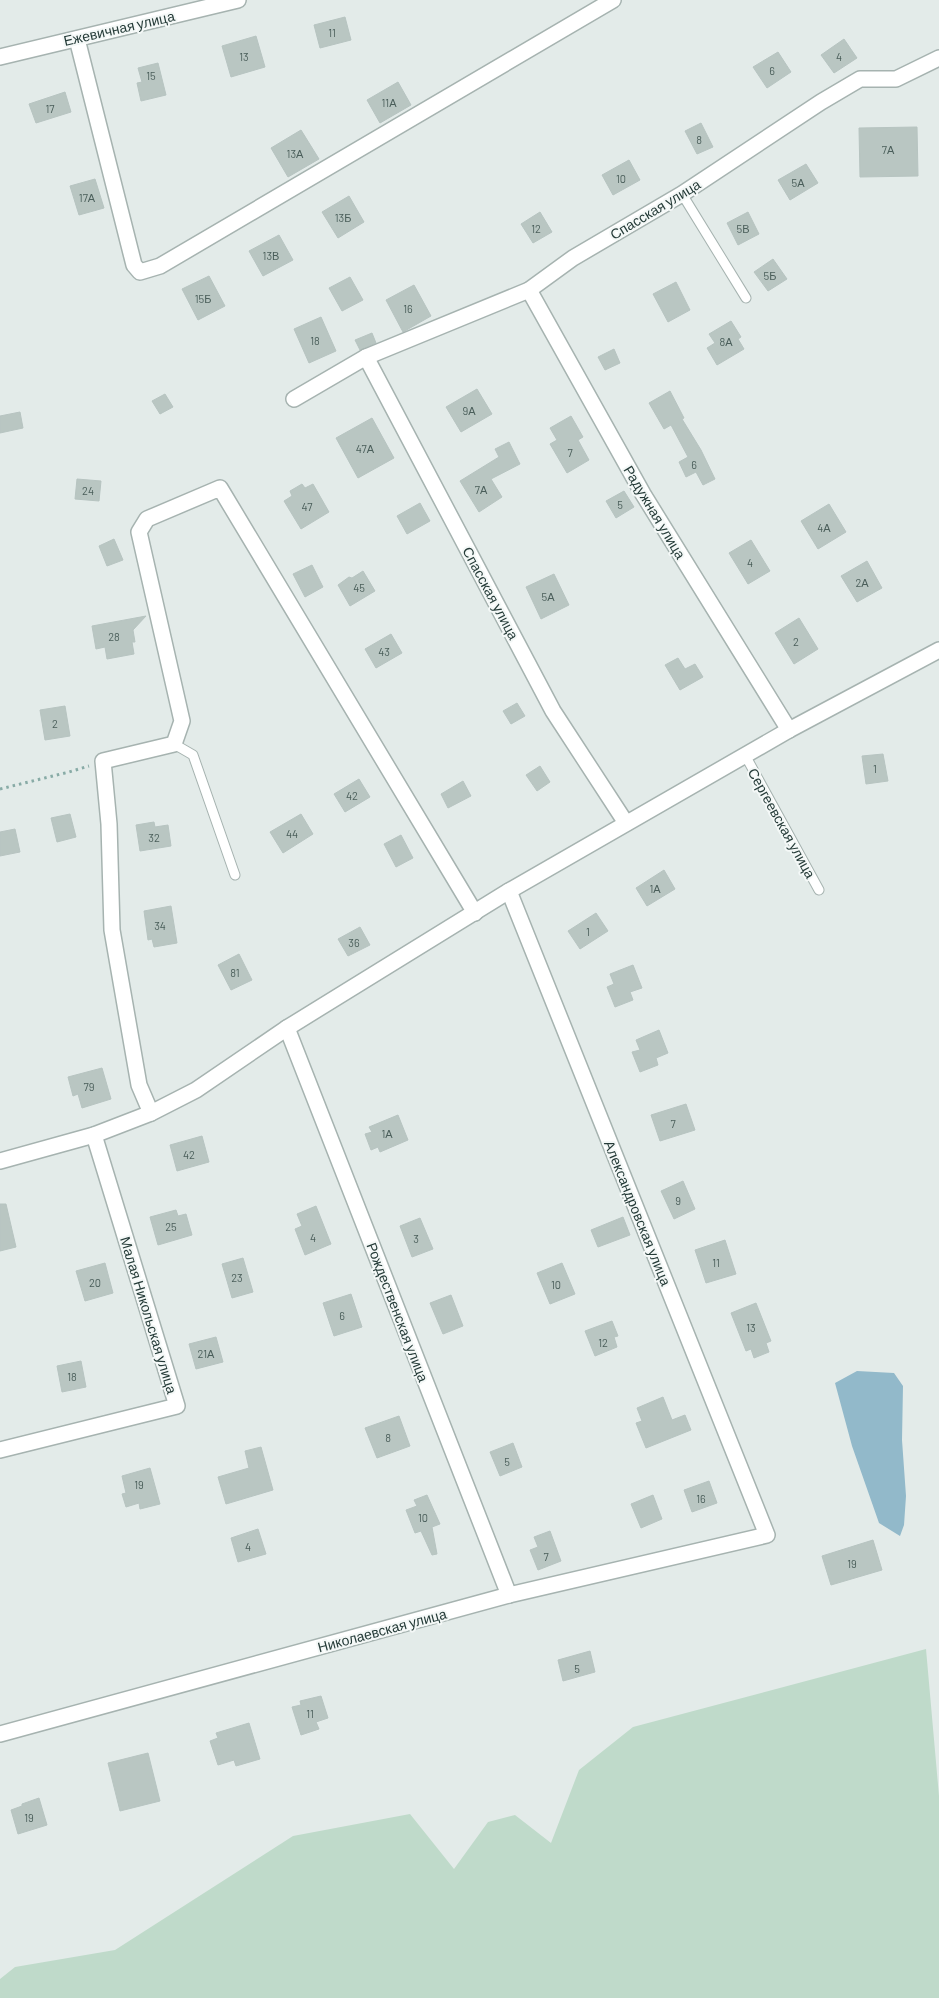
<svg xmlns="http://www.w3.org/2000/svg" width="939" height="1998" viewBox="0 0 939 1998" font-family="Barlow,sans-serif">
	<style>
		.green { fill: #bfdaca }
		.water { fill: #92b9ca }
		.building { fill: #b9c6c2; stroke: #b7c4c1 }
		.lines { fill: none; stroke-linecap: round; stroke-linejoin: round }
		.lane-casing { stroke: #a6b3b0; stroke-width: 11 }
		.street-casing { stroke: #a6b3b0; stroke-width: 18 }
		.path { stroke: #88aba6; stroke-width: 3; stroke-dasharray: 2.5 4; stroke-linecap: butt }
		.lane { stroke: #fff; stroke-width: 9 }
		.street { stroke: #fff; stroke-width: 15 }
		.labels { text-anchor: middle; dominant-baseline: central; stroke-width: 4; stroke-linejoin: round; paint-order: stroke }
		.number-label { font-size: 11px; fill: #4a5e5a }
		.street-label { font-size: 14px; fill: #253b38; stroke: #f4f8f7 }
	</style>
	<rect width="100%" height="100%" fill="#e3ebe9"/>
	<path class="green" d="M926,1649L939,1796V1998H0V1979L15,1967L115,1950L293,1836L410,1814L454,1869L488,1822L515,1815L551,1843L579,1770L633,1727Z"/>
	<path class="water" d="M857,1371L894,1373L903,1386L902,1440L906,1496L904,1525L900,1536L879,1523L852,1446L835,1383Z"/>
	<g class="building">
		<path d="M345,17L351,40L320,48L314,25Z"/>
		<path d="M256,36L265,67L231,77L222,46Z"/>
		<path d="M844,39L857,58L834,73L821,55Z"/>
		<path d="M778,52L791,72L767,88L753,67Z"/>
		<path d="M158,63L166,95L141,101L137,83L142,82L138,68Z"/>
		<path d="M398,82L411,105L380,123L367,100Z"/>
		<path d="M65,92L71,112L36,123L29,104Z"/>
		<path d="M701,123L713,147L697,154L685,131Z"/>
		<path d="M917,127L918,176L860,177L859,128Z"/>
		<path d="M301,130L319,159L288,177L271,148Z"/>
		<path d="M629,160L640,180L613,195L602,175Z"/>
		<path d="M806,164L818,183L790,200L778,180Z"/>
		<path d="M95,179L104,208L79,215L70,186Z"/>
		<path d="M349,196L364,222L338,238L322,212Z"/>
		<path d="M540,212L552,232L533,243L521,224Z"/>
		<path d="M748,212L759,234L738,245L727,223Z"/>
		<path d="M279,235L293,260L263,276L249,251Z"/>
		<path d="M773,259L787,279L768,291L754,272Z"/>
		<path d="M209,276L225,306L198,320L182,289Z"/>
		<path d="M350,277L363,300L342,311L329,288Z"/>
		<path d="M676,282L690,310L668,322L653,294Z"/>
		<path d="M414,285L431,316L403,332L386,300Z"/>
		<path d="M321,317L336,351L309,363L294,329Z"/>
		<path d="M731,321L741,337L738,339L744,349L717,365L707,348L715,343L709,334Z"/>
		<path d="M372,333L376,343L360,350L355,340Z"/>
		<path d="M614,349L620,363L605,370L598,357Z"/>
		<path d="M477,389L492,414L461,432L446,407Z"/>
		<path d="M670,391L684,418L682,419L701,450L715,479L703,485L696,472L686,477L679,462L688,457L671,425L664,429L649,403Z"/>
		<path d="M165,394L173,407L160,414L152,401Z"/>
		<path d="M20,412L23,428L0,433V416Z"/>
		<path d="M571,416L583,437L578,440L589,460L567,473L550,444L557,440L550,428Z"/>
		<path d="M372,418L394,458L358,478L336,438Z"/>
		<path d="M509,442L520,464L491,479L502,497L479,512L460,481L499,457L495,449Z"/>
		<path d="M77,479L101,481L99,501L75,499Z"/>
		<path d="M302,484L305,488L313,484L329,512L301,529L284,501L292,496L290,491Z"/>
		<path d="M624,491L634,507L616,518L606,501Z"/>
		<path d="M420,503L430,521L407,534L397,516Z"/>
		<path d="M829,504L846,532L818,549L801,521Z"/>
		<path d="M114,539L123,560L107,566L99,546Z"/>
		<path d="M751,540L770,571L748,584L729,553Z"/>
		<path d="M867,561L882,588L857,602L841,576Z"/>
		<path d="M312,565L323,587L305,597L293,574Z"/>
		<path d="M363,571L375,591L350,606L338,585L349,577L352,578Z"/>
		<path d="M554,574L569,605L541,619L526,587Z"/>
		<path d="M146,616L133,630L135,642H132L134,654L107,659L105,647L96,649L92,626Z"/>
		<path d="M799,618L818,649L794,664L775,633Z"/>
		<path d="M391,634L402,653L376,668L365,649Z"/>
		<path d="M678,658L685,669L695,664L703,677L680,690L665,665Z"/>
		<path d="M517,703L525,716L511,724L503,711Z"/>
		<path d="M65,706L70,736L45,740L40,710Z"/>
		<path d="M883,754L888,781L866,784L862,756Z"/>
		<path d="M540,766L550,782L537,791L526,775Z"/>
		<path d="M359,779L370,797L345,812L334,794Z"/>
		<path d="M463,781L471,796L448,808L441,794Z"/>
		<path d="M70,814L76,837L57,842L51,818Z"/>
		<path d="M301,814L313,834L283,853L270,832Z"/>
		<path d="M154,822L155,827L168,825L171,846L140,851L136,825Z"/>
		<path d="M15,829L20,852L0,856V832Z"/>
		<path d="M401,835L413,858L396,867L384,844Z"/>
		<path d="M664,870L675,889L647,906L636,888Z"/>
		<path d="M171,906L177,943L154,947L152,939L148,940L144,911Z"/>
		<path d="M596,913L608,931L580,949L568,931Z"/>
		<path d="M360,927L370,945L348,956L338,939Z"/>
		<path d="M239,954L252,980L231,990L218,965Z"/>
		<path d="M633,965L642,988L630,992L633,1000L615,1007L607,987L614,984L610,974Z"/>
		<path d="M659,1030L668,1053L656,1058L658,1065L640,1072L632,1052L640,1050L636,1040Z"/>
		<path d="M102,1068L111,1099L82,1108L78,1094L73,1096L68,1077Z"/>
		<path d="M686,1104L695,1130L660,1141L651,1115Z"/>
		<path d="M398,1115L408,1140L380,1152L378,1147L371,1150L365,1134L372,1132L369,1127Z"/>
		<path d="M202,1136L209,1162L177,1171L170,1145Z"/>
		<path d="M683,1181L695,1209L674,1219L661,1191Z"/>
		<path d="M0,1204H6L16,1247L0,1251Z"/>
		<path d="M316,1206L331,1244L305,1255L295,1229L302,1226L297,1214Z"/>
		<path d="M176,1210L178,1216L186,1214L192,1235L158,1245L150,1217Z"/>
		<path d="M623,1217L630,1235L598,1247L591,1230Z"/>
		<path d="M420,1218L433,1249L412,1257L400,1226Z"/>
		<path d="M725,1240L736,1274L706,1283L695,1250Z"/>
		<path d="M243,1258L253,1292L232,1298L222,1264Z"/>
		<path d="M105,1263L113,1293L85,1301L76,1271Z"/>
		<path d="M562,1263L575,1294L550,1304L537,1273Z"/>
		<path d="M351,1294L362,1327L334,1336L323,1303Z"/>
		<path d="M451,1295L463,1326L443,1334L430,1303Z"/>
		<path d="M756,1303L771,1341L766,1343L769,1352L754,1358L751,1349L746,1351L731,1313Z"/>
		<path d="M612,1321L618,1336L614,1337L617,1347L595,1356L585,1331Z"/>
		<path d="M216,1337L223,1362L196,1369L189,1344Z"/>
		<path d="M81,1361L86,1387L62,1392L57,1366Z"/>
		<path d="M663,1397L672,1420L685,1415L691,1430L646,1448L636,1423L642,1421L637,1408Z"/>
		<path d="M399,1416L410,1446L377,1458L365,1428Z"/>
		<path d="M513,1443L522,1467L500,1476L490,1452Z"/>
		<path d="M261,1447L273,1490L226,1504L218,1477L249,1468L245,1451Z"/>
		<path d="M150,1468L160,1504L140,1509L139,1503L126,1507L122,1494L126,1493L122,1476Z"/>
		<path d="M709,1481L717,1503L692,1512L684,1490Z"/>
		<path d="M427,1495L440,1524L432,1527L437,1554L432,1555L421,1531L415,1533L406,1510L417,1506L414,1500Z"/>
		<path d="M653,1495L662,1519L641,1528L631,1504Z"/>
		<path d="M258,1529L266,1554L238,1562L231,1538Z"/>
		<path d="M550,1531L561,1561L538,1570L530,1550L538,1547L534,1537Z"/>
		<path d="M873,1540L882,1570L831,1585L822,1556Z"/>
		<path d="M590,1651L595,1672L563,1681L558,1660Z"/>
		<path d="M321,1696L328,1718L316,1722L319,1729L301,1735L292,1707L301,1705L300,1701Z"/>
		<path d="M249,1723L260,1759L236,1766L234,1760L218,1765L210,1741L218,1738L216,1733Z"/>
		<path d="M148,1753L160,1801L120,1811L108,1763Z"/>
		<path d="M39,1798L47,1825L18,1834L11,1810L22,1806V1804Z"/>
	</g>
	<g class="lines">
		<g class="lane-casing">
			<g id="lane">
				<path d="M682,194L746,298"/>
				<path d="M174,744L193,755L235,875"/>
				<path d="M745,755L819,890"/>
			</g>
		</g>
		<g class="street-casing">
			<g id="street">
				<path d="M77,39L134,265L140,272L160,266L613,0"/>
				<path d="M0,57L238,0"/>
				<path d="M529,290L643,494L789,730"/>
				<path d="M366,357L553,711L626,823"/>
				<path d="M294,399L366,357L529,290L573,258L682,194L821,102L860,79H896L939,58"/>
				<path d="M287,1028L509,1595"/>
				<path d="M151,1113L139,1085L112,930L109,824L103,761L174,744L182,721L139,532L147,519L220,488L475,913"/>
				<path d="M0,1161L94,1135L151,1113L196,1090L287,1028L509,891L789,730L939,650"/>
				<path d="M0,1450L177,1406L94,1135"/>
				<path d="M0,1734L509,1595L767,1535L509,891"/>
			</g>
		</g>
		<path class="path" d="M0,789L69,772L89,766"/>
		<use href="#lane" class="lane"/>
		<use href="#street" class="street"/>
	</g>
	<g class="labels">
		<g class="number-label">
			<text x="332" y="32">11</text>
			<text x="244" y="56">13</text>
			<text x="839" y="56">4</text>
			<text x="772" y="70">6</text>
			<text x="151" y="75">15</text>
			<text x="389" y="102">11А</text>
			<text x="50" y="108">17</text>
			<text x="699" y="139">8</text>
			<text x="888" y="149">7А</text>
			<text x="295" y="153">13А</text>
			<text x="621" y="178">10</text>
			<text x="798" y="182">5А</text>
			<text x="87" y="197">17А</text>
			<text x="343" y="217">13Б</text>
			<text x="536" y="228">12</text>
			<text x="743" y="228">5В</text>
			<text x="271" y="255">13В</text>
			<text x="770" y="275">5Б</text>
			<text x="203" y="298">15Б</text>
			<text x="408" y="308">16</text>
			<text x="315" y="340">18</text>
			<text x="726" y="341">8А</text>
			<text x="469" y="410">9А</text>
			<text x="365" y="448">47А</text>
			<text x="570" y="452">7</text>
			<text x="694" y="464">6</text>
			<text x="481" y="489">7А</text>
			<text x="88" y="490">24</text>
			<text x="620" y="504">5</text>
			<text x="307" y="506">47</text>
			<text x="824" y="527">4А</text>
			<text x="750" y="562">4</text>
			<text x="862" y="582">2А</text>
			<text x="359" y="587">45</text>
			<text x="548" y="596">5А</text>
			<text x="114" y="636">28</text>
			<text x="796" y="641">2</text>
			<text x="384" y="651">43</text>
			<text x="55" y="723">2</text>
			<text x="875" y="768">1</text>
			<text x="352" y="795">42</text>
			<text x="292" y="833">44</text>
			<text x="154" y="837">32</text>
			<text x="655" y="888">1А</text>
			<text x="160" y="925">34</text>
			<text x="588" y="931">1</text>
			<text x="354" y="942">36</text>
			<text x="235" y="972">81</text>
			<text x="89" y="1086">79</text>
			<text x="673" y="1123">7</text>
			<text x="387" y="1133">1А</text>
			<text x="189" y="1154">42</text>
			<text x="678" y="1200">9</text>
			<text x="171" y="1226">25</text>
			<text x="313" y="1237">4</text>
			<text x="416" y="1238">3</text>
			<text x="716" y="1262">11</text>
			<text x="237" y="1277">23</text>
			<text x="95" y="1282">20</text>
			<text x="556" y="1284">10</text>
			<text x="342" y="1315">6</text>
			<text x="751" y="1327">13</text>
			<text x="603" y="1342">12</text>
			<text x="206" y="1353">21А</text>
			<text x="72" y="1376">18</text>
			<text x="388" y="1437">8</text>
			<text x="507" y="1461">5</text>
			<text x="139" y="1484">19</text>
			<text x="701" y="1498">16</text>
			<text x="423" y="1517">10</text>
			<text x="248" y="1546">4</text>
			<text x="546" y="1556">7</text>
			<text x="852" y="1563">19</text>
			<text x="577" y="1668">5</text>
			<text x="310" y="1713">11</text>
			<text x="29" y="1817">19</text>
		</g>
		<g class="street-label">
			<text transform="translate(119 28) rotate(-13)">Ежевичная улица</text>
			<text transform="translate(655 209) rotate(-31)">Спасская улица</text>
			<text transform="translate(655 512) rotate(59)">Радужная улица</text>
			<text transform="translate(491 593) rotate(62)">Спасская улица</text>
			<text transform="translate(782 823) rotate(61)">Сергеевская улица</text>
			<text transform="translate(638 1213) rotate(68)">Александровская улица</text>
			<text transform="translate(398 1312) rotate(69)">Рождественская улица</text>
			<text transform="translate(149 1315) rotate(73)">Малая Никольская улица</text>
			<text transform="translate(382 1630) rotate(-15)">Николаевская улица</text>
		</g>
	</g>
</svg>
